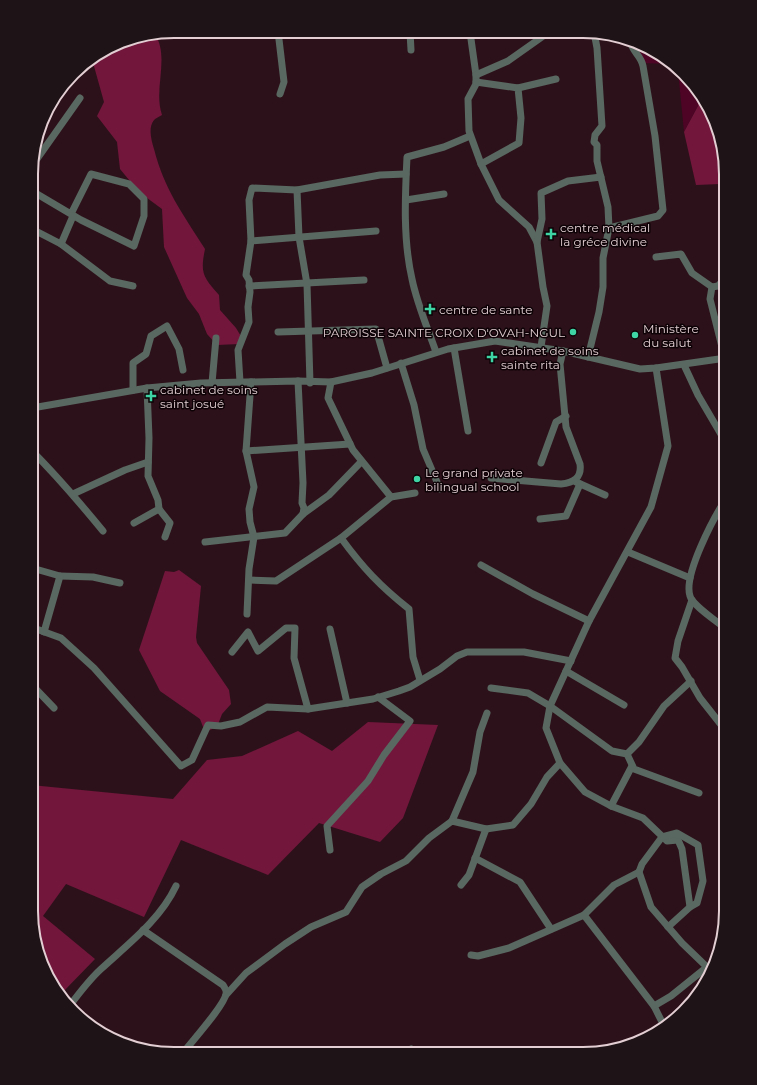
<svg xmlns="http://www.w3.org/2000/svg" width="757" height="1085" viewBox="0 0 757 1085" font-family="Montserrat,sans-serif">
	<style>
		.green { fill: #4d0425 }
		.forest { fill: #72163c }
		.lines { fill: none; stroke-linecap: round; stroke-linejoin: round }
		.minor { stroke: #596861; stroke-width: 7 }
		.poi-dot { fill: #3ed4a3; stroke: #0d0306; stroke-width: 1.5 }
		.labels { text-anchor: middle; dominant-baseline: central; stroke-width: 3; stroke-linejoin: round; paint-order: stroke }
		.poi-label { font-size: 12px; fill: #e2ced3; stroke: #0d0306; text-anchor: start }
		.rim { fill: none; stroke: #e2ced3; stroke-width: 2 }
	</style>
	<rect width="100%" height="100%" fill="#2d111a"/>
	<g class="green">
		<path d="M633,45L670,60L672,64L639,63Z"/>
		<path d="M678,71L699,97L698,106L684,132Z"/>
	</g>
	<g class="forest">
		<path d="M155,34C170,58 153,89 162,115C160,116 156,118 154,120C148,127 151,140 154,149C164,189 183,214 205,249C200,273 203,277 219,295L220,310L236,328L242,338L239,344L217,345L207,334L199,314L187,298L164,247L162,209L139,192L120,169L117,142L97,116L104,102L92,59L128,39Z"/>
		<path d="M699,97L711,111L726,174V208L720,184L696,185L684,132L698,106Z"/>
		<path d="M179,570L201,586L196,637L197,643L229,690L231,704L222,714L217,727L205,732L200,719L160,691L139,650L165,571L174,572Z"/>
		<path d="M368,722L438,725L403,818L380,842L319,823L268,875L181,840L144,917L66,884L43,916L95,959L62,993L46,974L31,911V785L173,799L207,760L242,756L298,731L332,751Z"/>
	</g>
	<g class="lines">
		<g class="minor">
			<path d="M278,31L284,82L280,94"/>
			<path d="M410,32L411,50"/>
			<path d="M470,32L476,75V84L468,99L469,131L481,164L499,200L529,227L537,242L543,287L547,306L541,347"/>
			<path d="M476,75L508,61L549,32"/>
			<path d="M476,82L518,88L521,118L519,143L481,164"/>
			<path d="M518,88L556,79"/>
			<path d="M32,166L80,98"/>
			<path d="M297,190L299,237L307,284L310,383"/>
			<path d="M32,191L81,220L134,246L144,216V199L129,184L91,174L71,214"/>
			<path d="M406,200L444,194"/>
			<path d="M609,228L658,216L663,210L655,136L643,66C641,56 634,53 631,44"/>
			<path d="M32,229L61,244L110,281L133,286"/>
			<path d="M251,241L376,231"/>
			<path d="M537,242L542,219L541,193L568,181L601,177"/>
			<path d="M61,244L73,216"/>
			<path d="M656,257L681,254L692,273L712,287"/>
			<path d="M726,258L724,255L726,253"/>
			<path d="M249,286L364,280"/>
			<path d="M278,332L376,329L387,368"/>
			<path d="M454,348L468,431"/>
			<path d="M436,352C428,329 417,304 412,279C403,240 405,197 407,157L444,147L470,136"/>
			<path d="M588,357L599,312L603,287V258L609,228L608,207L597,161V145L594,142L595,135L602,126L597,48L594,32"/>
			<path d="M725,359L710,299L712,287L718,286L726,277"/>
			<path d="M401,363L414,405L423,449L440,489"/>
			<path d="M684,365L698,395L722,436L726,448"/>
			<path d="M656,368L668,446L651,507L589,621L550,706L546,728L560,763L585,792L611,806L643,818L667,841L678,840L682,849L690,907L668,927"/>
			<path d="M298,381L303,483L302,503L304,508L303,514"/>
			<path d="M240,382L238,350L249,322L248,307L250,292L249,280L246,275L251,241L249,200L252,188L297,190L380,175L406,174"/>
			<path d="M331,382L328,398L353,450L391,497"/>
			<path d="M212,383L216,338"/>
			<path d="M147,388L149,438L148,476L158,500L159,509L170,523L165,537"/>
			<path d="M133,390V363L146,354L151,336L167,326L179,349L183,370"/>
			<path d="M32,408L147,388L201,383L298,381L331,382L372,373L448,349L495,341L563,351L640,369L656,368L726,358"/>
			<path d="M32,451C57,476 80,503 103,531"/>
			<path d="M246,451L350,444"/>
			<path d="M541,463L556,422L566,416"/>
			<path d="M491,478L561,484C573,483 582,478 580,464L566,427L560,364L563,351"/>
			<path d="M576,482L605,495"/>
			<path d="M415,493L391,497L341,538C363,568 380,586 409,609L413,657L420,680"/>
			<path d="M73,494L125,470L148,462"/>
			<path d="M540,519L566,516L580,484"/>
			<path d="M134,523L159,509"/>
			<path d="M205,542L285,533L303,514L329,495L361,462"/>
			<path d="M628,552L690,578"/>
			<path d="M481,565L533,594L589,621"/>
			<path d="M32,568L60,576L93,577L120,583"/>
			<path d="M249,580L276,581L341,538"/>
			<path d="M692,600L678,641L675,658L682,667L700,698L726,731"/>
			<path d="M247,614L249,569L254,537L250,522L249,509L254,487L246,451L251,382"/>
			<path d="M31,627L61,638L94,668L181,766L192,760L208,725L221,726L240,722L267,707L308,709"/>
			<path d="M330,629L347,703"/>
			<path d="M726,629C718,622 692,605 690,596C683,575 714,517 726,499"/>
			<path d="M44,632L60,576"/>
			<path d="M232,652L248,632L258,651L286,628H295L294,658L308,709L373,699L399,691L410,687L440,669L457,656L467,652H524L571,661"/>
			<path d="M566,671L624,705"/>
			<path d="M31,684L54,708"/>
			<path d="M491,688L528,693L550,706L612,751L627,754L634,769L699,793"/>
			<path d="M627,754L639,742L664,706L691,681"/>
			<path d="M611,806L632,766"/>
			<path d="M452,821L473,772L480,732L487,713"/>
			<path d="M330,850L327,826L368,781L384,755L410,721L378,697"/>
			<path d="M475,858L520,882L551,929"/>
			<path d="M461,885L469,875L486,829"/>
			<path d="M690,907L697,903L703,881L698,845L677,833L662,837L642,864L639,872L651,907L682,943L709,969"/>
			<path d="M584,915L654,1006L663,1024"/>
			<path d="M143,930L223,985C225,988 227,990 226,994C224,1006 192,1041 183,1053"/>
			<path d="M471,955L478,956L509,948L584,915L614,885L639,872"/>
			<path d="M226,995L246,973L285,944L311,927L346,912L362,887L381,874L406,861L429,838L452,821L486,829L513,825L531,804L547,777L560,763"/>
			<path d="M71,1004C80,992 89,980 101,969C128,944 160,920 176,886"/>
			<path d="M654,1006L671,996L707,967"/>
			<path d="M404,1053L411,1049"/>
		</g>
	</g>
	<g class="poi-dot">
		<path d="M549 228h4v4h4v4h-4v4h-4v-4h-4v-4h4z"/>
		<path d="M428 303h4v4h4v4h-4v4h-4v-4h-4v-4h4z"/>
		<circle cx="573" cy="332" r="4"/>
		<circle cx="635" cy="335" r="4"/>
		<path d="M490 351h4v4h4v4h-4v4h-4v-4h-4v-4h4z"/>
		<path d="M149 390h4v4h4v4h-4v4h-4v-4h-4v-4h4z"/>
		<circle cx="417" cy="479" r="4"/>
	</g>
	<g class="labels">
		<g class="poi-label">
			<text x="560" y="227">centre médical<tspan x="560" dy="14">la gréce divine</tspan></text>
			<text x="439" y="309">centre de sante</text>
			<text x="643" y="328">Ministère<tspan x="643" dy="14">du salut</tspan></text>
			<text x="565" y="332" text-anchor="end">PAROISSE SAINTE CROIX D'OVAH-NGUL</text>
			<text x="501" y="350">cabinet de soins<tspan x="501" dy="14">sainte rita</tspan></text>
			<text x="160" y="389">cabinet de soins<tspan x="160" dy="14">saint josué</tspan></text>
			<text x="425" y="472">Le grand private<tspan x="425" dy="14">bilingual school</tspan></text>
		</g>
	</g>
	<path d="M0 0H757V1085H0ZM174 38H583A136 136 0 0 1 719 174V911A136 136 0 0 1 583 1047H174A136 136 0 0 1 38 911V174A136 136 0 0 1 174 38Z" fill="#1e1316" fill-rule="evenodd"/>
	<path class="rim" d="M174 38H583A136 136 0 0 1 719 174V911A136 136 0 0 1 583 1047H174A136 136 0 0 1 38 911V174A136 136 0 0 1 174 38Z"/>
</svg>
